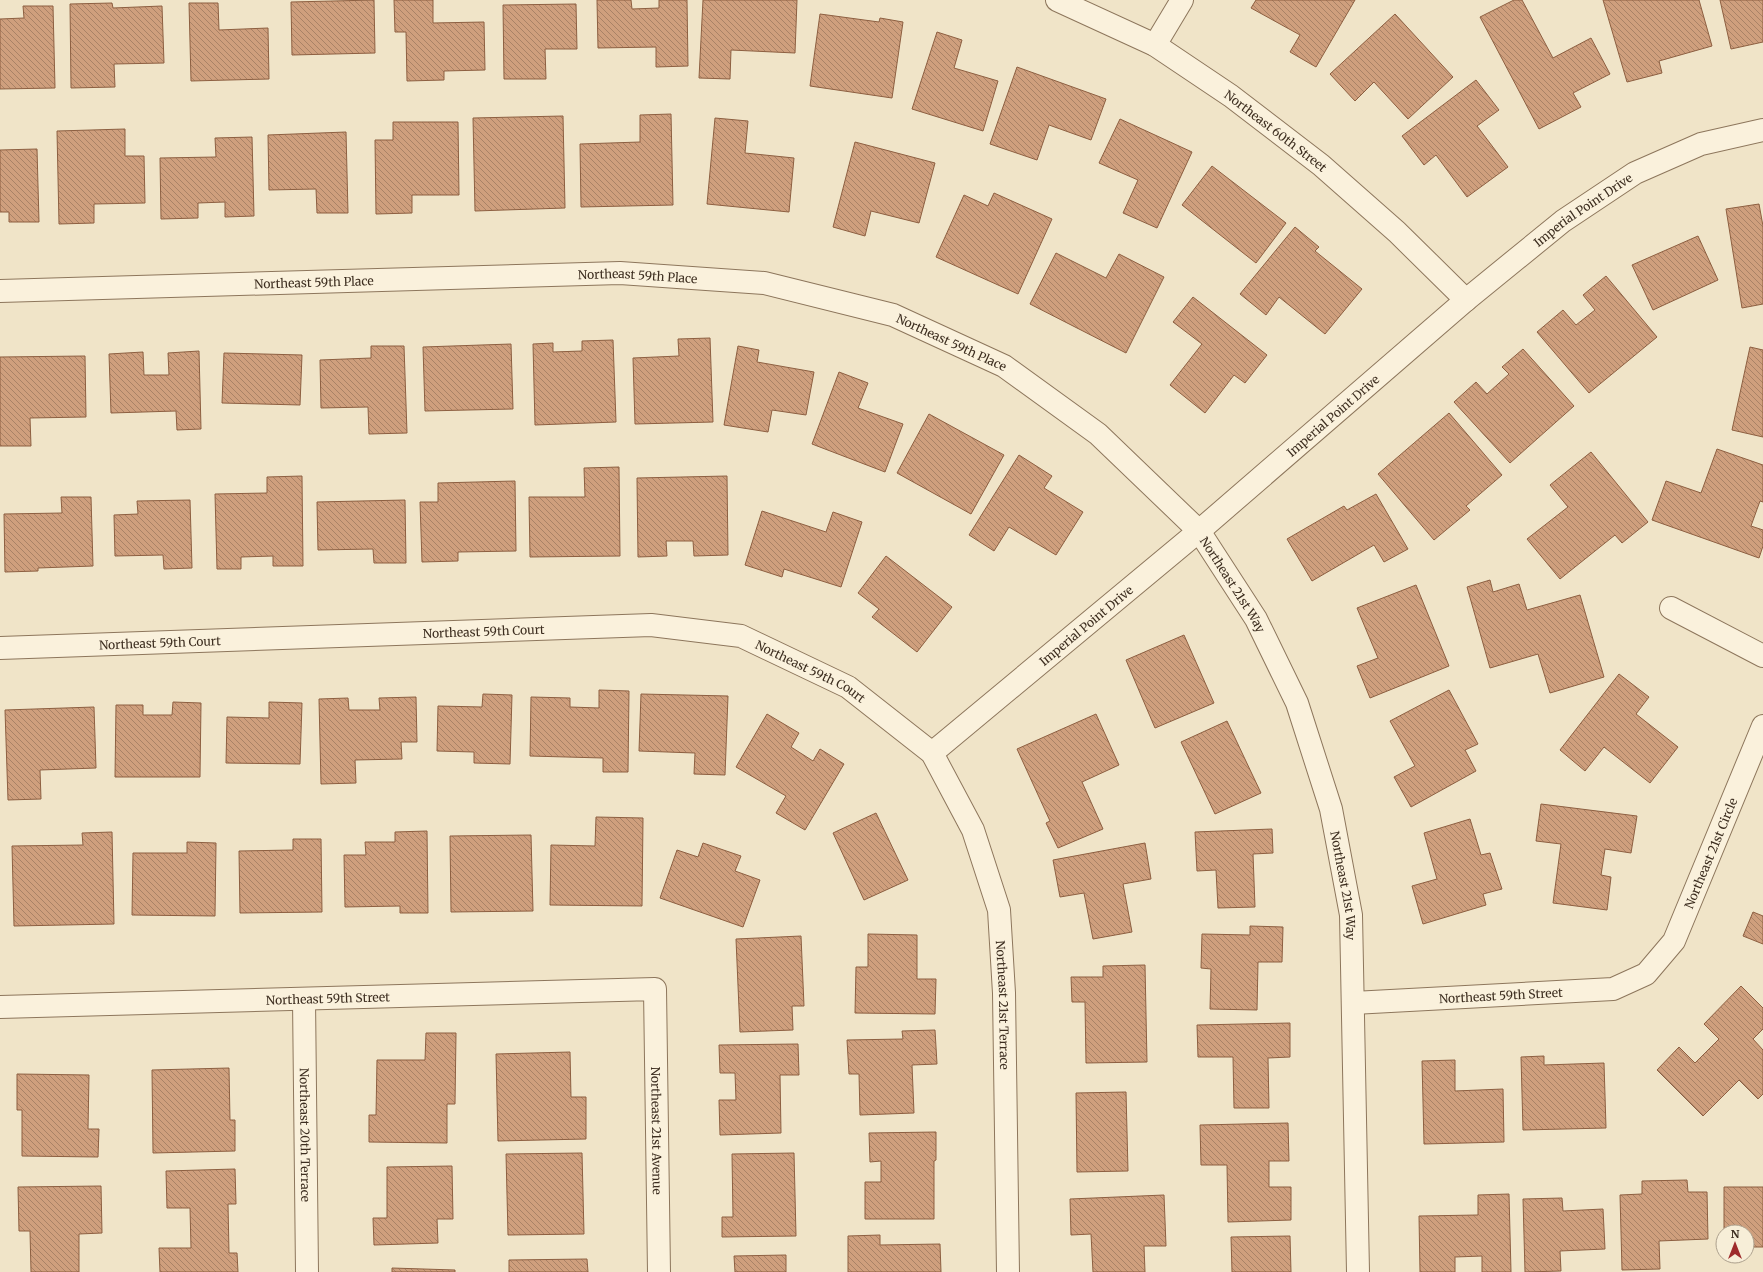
<svg xmlns="http://www.w3.org/2000/svg" width="1763" height="1272" viewBox="0 0 1763 1272" font-family="Merriweather,serif">
	<style>
		.building { fill: url(#building-back-hatch); stroke: #8d5f41 }
		.lines { fill: none; stroke-linecap: round; stroke-linejoin: round }
		.minor-casing { stroke: #8d765c; stroke-width: 24 }
		.minor { stroke: #faf1dc; stroke-width: 22 }
		.labels { text-anchor: middle; dominant-baseline: central; stroke-width: 3.5; stroke-linejoin: round; paint-order: stroke }
		.street-label { font-size: 12px; fill: #3d2e20; stroke: #f7eed8 }
	</style>
	<defs>
		<pattern id="building-back-hatch" width="6" height="6" patternUnits="userSpaceOnUse"><rect width="6" height="6" fill="#cf9f7d"/><path d="M-1 5l2 2M0 0l6 6M5-1l2 2" fill="none" stroke="#a98266"/></pattern>
	</defs>
	<rect width="100%" height="100%" fill="#f0e4c8"/>
	<g class="building">
		<path d="M374,0L375,53L292,55L291,2Z"/>
		<path d="M394,0H433V23L484,22L485,70L444,71V80L407,81L406,32H395Z"/>
		<path d="M597,0H631L632,9L659,8V0H687L688,66L656,67V47L598,48Z"/>
		<path d="M703,0H797L795,53L731,50L730,79L699,78Z"/>
		<path d="M1256,0H1355L1316,67L1290,52L1300,35L1251,8Z"/>
		<path d="M1514,0H1522L1553,58L1591,38L1610,74L1573,93L1581,107L1539,129L1480,17Z"/>
		<path d="M1603,0H1699L1712,46L1659,61L1662,73L1627,82Z"/>
		<path d="M1720,0H1763V42L1731,49Z"/>
		<path d="M112,3L113,8L162,6L164,63L114,64L115,87L71,88L70,4Z"/>
		<path d="M189,3H218L219,30L268,28L269,79L191,81Z"/>
		<path d="M576,4L577,49H545L546,79H504L503,5Z"/>
		<path d="M23,6H53L55,88L0,89V19L24,18Z"/>
		<path d="M820,14L879,22L880,18L903,22L892,98L810,86Z"/>
		<path d="M1395,14L1453,77L1408,119L1374,82L1355,101L1330,74Z"/>
		<path d="M937,32L962,40L954,68L998,81L983,131L912,109Z"/>
		<path d="M1017,67L1106,99L1091,140L1049,125L1037,160L990,144Z"/>
		<path d="M1476,80L1499,110L1477,126L1508,167L1467,197L1436,155L1424,165L1402,136Z"/>
		<path d="M671,114L673,205L581,207L580,144L640,142V115Z"/>
		<path d="M563,116L565,208L475,211L473,118Z"/>
		<path d="M715,118L748,121L745,153L794,158L789,212L707,204Z"/>
		<path d="M1120,119L1192,152L1157,228L1123,213L1138,180L1099,163Z"/>
		<path d="M393,122H458L459,195H412V213L376,214L375,140H393Z"/>
		<path d="M125,129V156H144L145,203L94,204V223L59,224L57,131Z"/>
		<path d="M346,132L348,213H317L316,189L269,190L268,135Z"/>
		<path d="M252,137L254,216L225,217V202L198,203V218L161,219L160,158L216,157L215,138Z"/>
		<path d="M855,142L935,163L919,223L871,211L865,236L833,227Z"/>
		<path d="M37,149L39,222H9V212H0V150Z"/>
		<path d="M1212,166L1286,223L1256,263L1182,205Z"/>
		<path d="M994,193L1052,219L1018,294L936,257L964,195L988,206Z"/>
		<path d="M1759,204L1763,226V304L1742,308L1726,209Z"/>
		<path d="M1295,227L1319,247L1315,251L1362,289L1325,334L1279,297L1266,315L1240,294Z"/>
		<path d="M1698,236L1718,280L1653,310L1632,265Z"/>
		<path d="M1056,253L1106,278L1119,254L1164,277L1126,353L1030,304Z"/>
		<path d="M1606,276L1657,337L1589,393L1537,332L1563,310L1576,325L1595,310L1583,295Z"/>
		<path d="M1193,297L1267,355L1245,383L1234,375L1205,413L1170,385L1202,344L1173,322Z"/>
		<path d="M710,338L713,422L635,424L633,358L679,356L678,339Z"/>
		<path d="M613,340L616,422L535,425L533,344L553,343V352L582,351V341Z"/>
		<path d="M511,344L513,409L425,411L423,347Z"/>
		<path d="M371,346H404L407,433L369,434L368,407L321,408L320,360L371,358Z"/>
		<path d="M738,346L759,350L757,362L814,372L806,415L772,410L768,432L724,425Z"/>
		<path d="M1750,347L1763,350V437L1732,430Z"/>
		<path d="M1523,349L1574,406L1510,463L1454,402L1476,382L1487,394L1509,374L1502,367Z"/>
		<path d="M199,351L201,429L177,430L176,411L111,413L109,354L143,352L144,375H169L168,353Z"/>
		<path d="M224,353L302,355L300,405L222,403Z"/>
		<path d="M85,356L86,417L30,418L31,446H0V357Z"/>
		<path d="M839,372L868,383L858,408L903,424L885,472L812,444Z"/>
		<path d="M1449,413L1502,475L1466,506L1470,510L1434,540L1378,474Z"/>
		<path d="M929,414L1004,455L971,514L897,473Z"/>
		<path d="M1717,449L1763,465V502L1760,501L1751,526L1763,530V546L1759,558L1652,520L1666,481L1701,493Z"/>
		<path d="M1591,452L1648,522L1622,543L1615,535L1560,579L1527,539L1568,507L1550,485Z"/>
		<path d="M1019,455L1052,476L1044,488L1083,512L1056,555L1009,527L994,551L969,535Z"/>
		<path d="M619,467L620,556L530,557L529,497H585L584,468Z"/>
		<path d="M302,476L303,566H273V556L241,557V569H217L215,494L267,493V477Z"/>
		<path d="M727,476L728,555L694,556L693,541H666L667,556L638,557L637,478Z"/>
		<path d="M515,481L516,551L458,552V561L422,562L420,502H438V483Z"/>
		<path d="M1376,494L1408,549L1384,562L1374,545L1312,581L1287,539L1344,506L1347,510Z"/>
		<path d="M61,497H91L93,566L38,568V571L5,572L4,514L62,513Z"/>
		<path d="M190,500L192,568L164,569L163,555L115,556L114,515L138,514L137,501Z"/>
		<path d="M405,500L406,563H374L373,549L318,550L317,502Z"/>
		<path d="M762,511L826,532L833,512L862,522L841,587L784,569L782,577L745,565Z"/>
		<path d="M886,556L952,607L917,652L872,617L879,609L858,593Z"/>
		<path d="M1490,580L1493,592L1519,584L1527,610L1580,595L1604,677L1550,693L1538,654L1490,668L1467,587Z"/>
		<path d="M1416,585L1449,666L1370,698L1357,666L1378,658L1357,608Z"/>
		<path d="M1184,635L1214,703L1155,728L1126,660Z"/>
		<path d="M1619,674L1649,697L1636,714L1678,747L1650,783L1604,747L1585,771L1560,750Z"/>
		<path d="M599,690L629,691L628,772H603V758L530,756L531,697L570,698V707L599,708Z"/>
		<path d="M1449,690L1478,744L1465,750L1476,771L1411,807L1394,777L1415,766L1390,721Z"/>
		<path d="M483,694L512,695L510,764L474,763V752L437,751L438,706L482,707Z"/>
		<path d="M641,694L728,696L725,775L694,774L695,753L639,751Z"/>
		<path d="M416,697L417,742H401L402,759L355,760L356,783L321,784L319,699L348,698L349,710H380L379,698Z"/>
		<path d="M173,702L201,703L200,777H115L116,705H143V715H172Z"/>
		<path d="M269,702L302,703L300,764L226,763L227,717L269,718Z"/>
		<path d="M94,707L96,768L40,770L41,799L8,800L5,710Z"/>
		<path d="M767,714L799,733L791,747L813,761L820,749L844,764L805,830L776,813L786,796L736,767Z"/>
		<path d="M1096,714L1119,765L1082,782L1103,829L1058,848L1046,823L1050,821L1017,749Z"/>
		<path d="M1227,721L1261,793L1215,814L1181,742Z"/>
		<path d="M1541,804L1637,816L1631,853L1605,849L1601,875L1611,877L1607,910L1553,903L1561,844L1536,841Z"/>
		<path d="M876,813L908,880L864,900L833,833Z"/>
		<path d="M596,817L643,818L642,906L550,905L551,845L595,846Z"/>
		<path d="M1470,819L1481,855L1490,853L1502,889L1483,894L1486,905L1423,924L1412,886L1437,879L1424,833Z"/>
		<path d="M1272,829L1273,853L1253,854L1255,907L1218,908L1216,870L1197,871L1195,832Z"/>
		<path d="M427,831L428,913H400V906L345,907L344,855H366L365,842H395V832Z"/>
		<path d="M112,832L114,924L14,926L12,846L83,845L82,833Z"/>
		<path d="M531,835L533,911L451,912L450,836Z"/>
		<path d="M293,839H321L322,912L240,913L239,851L293,850Z"/>
		<path d="M187,842L216,843L215,916L132,915L133,853H187Z"/>
		<path d="M703,843L741,856L735,871L760,880L743,927L660,898L677,850L698,857Z"/>
		<path d="M1145,843L1151,879L1123,884L1132,932L1093,939L1084,893L1060,897L1053,860Z"/>
		<path d="M1753,912L1763,916V944L1743,936Z"/>
		<path d="M1250,926L1283,927L1282,962H1258L1257,1010L1210,1009L1211,969L1201,968L1202,934L1250,935Z"/>
		<path d="M868,934L917,935V979H936L935,1014L855,1013L856,967H868Z"/>
		<path d="M801,936L804,1006H792L793,1030L740,1032L736,939Z"/>
		<path d="M1145,965L1147,1062L1086,1063L1085,1002H1072L1071,977H1103V966Z"/>
		<path d="M1741,986L1763,1008V1029L1753,1039L1763,1050V1094L1758,1099L1739,1080L1703,1116L1657,1070L1679,1047L1695,1063L1719,1039L1704,1024Z"/>
		<path d="M1290,1023V1057L1268,1058L1269,1108H1234L1233,1057H1198L1197,1025Z"/>
		<path d="M935,1030L937,1064L912,1065L914,1113L860,1115L859,1074H849L847,1040L903,1039L902,1031Z"/>
		<path d="M426,1033H456L455,1104H447V1143L369,1142V1115H376L377,1060H425Z"/>
		<path d="M798,1044L799,1075H780L781,1133L720,1135L719,1100H736L735,1073H720L719,1045Z"/>
		<path d="M570,1052L571,1097H586V1139L498,1141L496,1054Z"/>
		<path d="M1544,1056V1065L1604,1063L1606,1128L1523,1130L1521,1057Z"/>
		<path d="M1455,1060V1091L1503,1089L1504,1142L1424,1144L1422,1061Z"/>
		<path d="M229,1068L230,1120H235V1151L153,1153L152,1070Z"/>
		<path d="M17,1074L89,1075L88,1129H99L98,1157L22,1156V1110H17Z"/>
		<path d="M1126,1092L1128,1171L1077,1172L1076,1093Z"/>
		<path d="M1288,1123L1289,1161H1269V1187H1291V1220L1228,1222L1227,1165H1201L1200,1125Z"/>
		<path d="M936,1132V1160L934,1161V1219H865V1182H881V1161L870,1162L869,1133Z"/>
		<path d="M582,1153L584,1234L508,1235L506,1154Z"/>
		<path d="M794,1153L796,1236L722,1237V1217H733L732,1154Z"/>
		<path d="M452,1166L453,1219H437L438,1243L374,1245L373,1218H387V1167Z"/>
		<path d="M235,1169L236,1204H228L229,1253H237L238,1272H160L159,1248H191L190,1208H167L166,1171Z"/>
		<path d="M1687,1180L1688,1192H1707L1708,1239L1659,1241L1660,1269L1622,1270L1620,1195L1642,1194V1181Z"/>
		<path d="M101,1186L102,1233L79,1234V1272H31L30,1231H19L18,1187Z"/>
		<path d="M1724,1187H1763V1247H1747V1232H1724Z"/>
		<path d="M1509,1194L1511,1272H1482V1256L1455,1257V1272H1420L1419,1216L1478,1215V1195Z"/>
		<path d="M1164,1195L1166,1246H1144L1145,1272H1093L1091,1234L1071,1235L1070,1199Z"/>
		<path d="M1562,1198L1563,1211L1603,1209L1605,1249L1560,1251L1561,1271L1525,1272L1523,1199Z"/>
		<path d="M880,1235V1245L940,1244L941,1272H848V1236Z"/>
		<path d="M1290,1236L1291,1272H1232L1231,1237Z"/>
		<path d="M786,1255V1272H735L734,1256Z"/>
		<path d="M587,1259L588,1272H509V1260Z"/>
		<path d="M392,1268L455,1270V1272H392Z"/>
	</g>
	<g class="lines">
		<g class="minor-casing">
			<g id="minor">
				<path id="s1" d="M1057,0L1155,45L1231,96L1321,165L1397,232L1466,300"/>
				<path d="M1155,45L1182,0"/>
				<path id="s2" d="M0,291L620,273L764,283L893,315L1004,366L1098,434L1199,531L1256,619L1297,703L1331,809L1351,915L1358,1272"/>
				<path d="M1671,608L1763,656"/>
				<path id="s3" d="M0,648L651,625L741,636L848,687L932,753L973,830L999,910L1004,993L1008,1272"/>
				<path id="s4" d="M932,753L1199,531L1466,300L1563,221L1635,173L1701,144L1763,130"/>
				<path id="s5" d="M304,999L307,1272"/>
				<path id="s6" d="M1353,1003L1613,989L1646,974L1674,941L1763,726"/>
				<path id="s7" d="M0,1007L655,989L659,1272"/>
			</g>
		</g>
		<use href="#minor" class="minor"/>
	</g>
	<g class="labels">
		<g class="street-label">
			<text stroke="none"><textPath href="#s1" startOffset="256">Northeast 60th Street</textPath></text>
			<text stroke="none"><textPath href="#s4" startOffset="848">Imperial Point Drive</textPath></text>
			<text stroke="none"><textPath href="#s2" startOffset="638">Northeast 59th Place</textPath></text>
			<text stroke="none"><textPath href="#s2" startOffset="314">Northeast 59th Place</textPath></text>
			<text stroke="none"><textPath href="#s2" startOffset="962">Northeast 59th Place</textPath></text>
			<text stroke="none"><textPath href="#s4" startOffset="524">Imperial Point Drive</textPath></text>
			<text stroke="none"><textPath href="#s2" startOffset="1339">Northeast 21st Way</textPath></text>
			<text stroke="none"><textPath href="#s4" startOffset="200">Imperial Point Drive</textPath></text>
			<text stroke="none"><textPath href="#s3" startOffset="484">Northeast 59th Court</textPath></text>
			<text stroke="none"><textPath href="#s3" startOffset="160">Northeast 59th Court</textPath></text>
			<text stroke="none"><textPath href="#s3" startOffset="820">Northeast 59th Court</textPath></text>
			<text stroke="none"><textPath href="#s6" startOffset="435">Northeast 21st Circle</textPath></text>
			<text stroke="none"><textPath href="#s2" startOffset="1663">Northeast 21st Way</textPath></text>
			<text stroke="none"><textPath href="#s6" startOffset="148">Northeast 59th Street</textPath></text>
			<text stroke="none"><textPath href="#s7" startOffset="328">Northeast 59th Street</textPath></text>
			<text stroke="none"><textPath href="#s3" startOffset="1234">Northeast 21st Terrace</textPath></text>
			<text stroke="none"><textPath href="#s7" startOffset="797">Northeast 21st Avenue</textPath></text>
			<text stroke="none"><textPath href="#s5" startOffset="136">Northeast 20th Terrace</textPath></text>
		</g>
	</g>
	<g transform="translate(1735 1244)"><circle r="19" fill="#f7eed8" stroke="#ada18e"/>
	<path d="M0-3L7 15L0 10L-7 15Z" fill="#9e2a2b"/>
	<text y="-6" font-size="11" font-weight="bold" text-anchor="middle" fill="#3d2e20">N</text>
	</g>
</svg>
